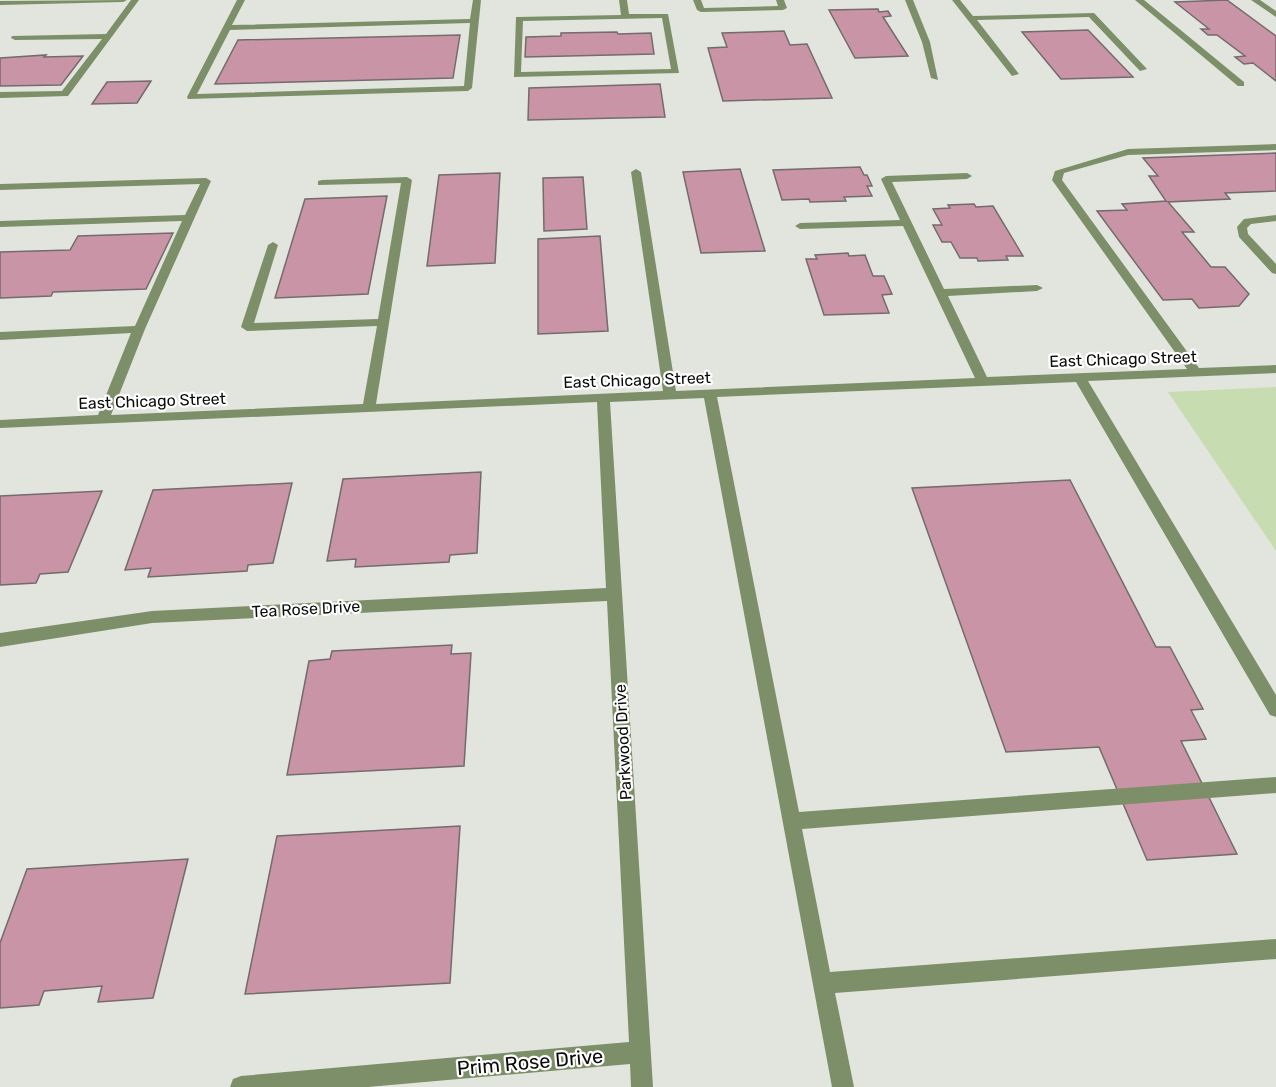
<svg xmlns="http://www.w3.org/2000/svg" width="1276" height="1087" viewBox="0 0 1276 1087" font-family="Rubik,sans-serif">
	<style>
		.green { fill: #c8dcb2 }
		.building { fill: #ca94a7; stroke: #736b6e; stroke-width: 1.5 }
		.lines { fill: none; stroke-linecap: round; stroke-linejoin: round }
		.minor { fill: #7d8f69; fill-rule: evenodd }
		.labels { text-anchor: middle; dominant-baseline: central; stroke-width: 4.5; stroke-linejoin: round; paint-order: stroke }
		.street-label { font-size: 16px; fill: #0c0d0b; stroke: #fff }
		.near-street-label { font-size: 20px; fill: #0c0d0b; stroke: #fff }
	</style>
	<rect width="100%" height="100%" fill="#e1e5dd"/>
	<path class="green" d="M1276,387V551L1168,392Z"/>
	<g class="building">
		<path d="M1227,0L1276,36V81L1253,63L1244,64L1235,57L1245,56L1217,35H1208L1201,29H1209L1175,2Z"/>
		<path d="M878,9L879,12L888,11L891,16L883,17L908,56L855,58L829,10Z"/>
		<path d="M1088,30L1133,77L1061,79L1022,32Z"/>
		<path d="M784,31L790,45L807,44L832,98L723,101L708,48L727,47L722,33Z"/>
		<path d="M617,32L618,34L651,33L654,54L525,57L526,37L561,36V33Z"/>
		<path d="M460,35L453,78L215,84L238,40Z"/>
		<path d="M46,55L44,57L83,56L61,85L0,86V58Z"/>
		<path d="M151,81L137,103L92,104L107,82Z"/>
		<path d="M660,84L665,117L528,120L529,88Z"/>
		<path d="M1276,153V191L1225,193L1230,199L1168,202L1194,232H1182L1211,267H1225L1249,294L1239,306L1199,308L1192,299L1163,300L1097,211L1127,210L1122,204L1166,201L1149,176H1158L1143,158Z"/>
		<path d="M860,167L864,175H867L872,186H867L872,196L844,197L846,201L810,202L809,199L782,200L773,170Z"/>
		<path d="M740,169L765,251L701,253L683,172Z"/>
		<path d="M500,173L495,263L427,266L439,175Z"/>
		<path d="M583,177L587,229L544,231L543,178Z"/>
		<path d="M387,196L368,294L275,298L305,199Z"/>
		<path d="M974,204L976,207L993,206L1023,256H1006L1008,260L978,261L977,258H960L951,242H942L933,225H942L933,209L950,208L948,205Z"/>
		<path d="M173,233L146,289L53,292L51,296L0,298V252L70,250L78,236Z"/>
		<path d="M600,236L608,331L538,334V239Z"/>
		<path d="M848,253L849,256L865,255L873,276H884L892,294L882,295L889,313L824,315L806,259H817L815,255Z"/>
		<path d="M481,472L477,553L450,555L449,562L355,567L356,559L327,561L343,479Z"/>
		<path d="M1070,480L1156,647H1170L1203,709L1191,710L1206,739L1181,741L1237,854L1147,860L1099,747L1006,752L912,488Z"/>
		<path d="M292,483L273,563L248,565L247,571L148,577L151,568L125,570L153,490Z"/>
		<path d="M102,491L68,572L40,574L36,583L0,585V496Z"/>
		<path d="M452,645L451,654L471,653L464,766L287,775L309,661L330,659L332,651Z"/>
		<path d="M460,826L450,983L245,994L277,836Z"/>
		<path d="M188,859L153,998L98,1002L102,986L44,991L39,1005L0,1008V943L27,869Z"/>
	</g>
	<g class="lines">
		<g class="minor">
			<path d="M127,0L123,2L0,5V1Z"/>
			<path d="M131,0H139L68,96L0,98V92L62,91L102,39L15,40L11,38L12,36L106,34Z"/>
			<path d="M237,0H245L232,25L470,19L473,0H481L472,88L468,91L188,99L187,97ZM470,23L464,86L197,94L230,30Z"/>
			<path d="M619,0H627L629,14H668L679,73L514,77L516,17L621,15ZM662,18L671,69L521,72L523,21Z"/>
			<path d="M693,0H701L704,8L778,6L776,0H784L787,8L783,10L701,12L697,10Z"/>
			<path d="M905,0H913L930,42L938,80L931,78L922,42Z"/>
			<path d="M952,0H960L973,16L1094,13L1147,69L1140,71L1089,17L977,20L1019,74L1012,76Z"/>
			<path d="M1135,0H1144L1244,82V86H1238Z"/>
			<path d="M1251,0H1260L1276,11V17Z"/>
			<path d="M1276,144V150L1128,155L1064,173L1062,180L1199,368L1276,365V373L1088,381L1276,695V717L1270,715L1076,382L717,397L799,812L1276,777V793L802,829L830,972L1276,939V959L835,993L854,1087H832L704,398L610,402L653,1087H631L630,1064L368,1087H230L233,1079L241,1076L629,1042L607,601L152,623L0,647V633L152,611L606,588L597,402L0,428V420L98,415L131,333L0,340V332L135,326L182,221L0,227V221L185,215L200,184L0,190V184L206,178L211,181L145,329L111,415L363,404L377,326L247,331L241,327L268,245L273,242L278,245L254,323L378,319L401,183L318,185V181L322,180L407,177L412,180L376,404L663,391L631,172L636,169L641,172L676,391L975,378L903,226L800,229L795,226L800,223L900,220L881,179L886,176L967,173L972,176L967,179L892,182L944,289L1037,285L1043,288L1037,291L948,296L987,377L1187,369L1052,180L1055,171L1128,149Z"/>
			<path d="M1276,215V221L1251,224L1247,228L1248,234L1276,264V274L1272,273L1239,237L1237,227L1244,219Z"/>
		</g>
	</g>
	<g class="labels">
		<g class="street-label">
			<text transform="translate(1123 359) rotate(-2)">East Chicago Street</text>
			<text transform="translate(637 380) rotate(-2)">East Chicago Street</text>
			<text transform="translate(152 401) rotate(-2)">East Chicago Street</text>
			<text transform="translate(306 609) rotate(-3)">Tea Rose Drive</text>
			<text transform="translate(623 742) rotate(-93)">Parkwood Drive</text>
		</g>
		<g class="near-street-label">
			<text transform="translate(530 1062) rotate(-5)">Prim Rose Drive</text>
		</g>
	</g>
</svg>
